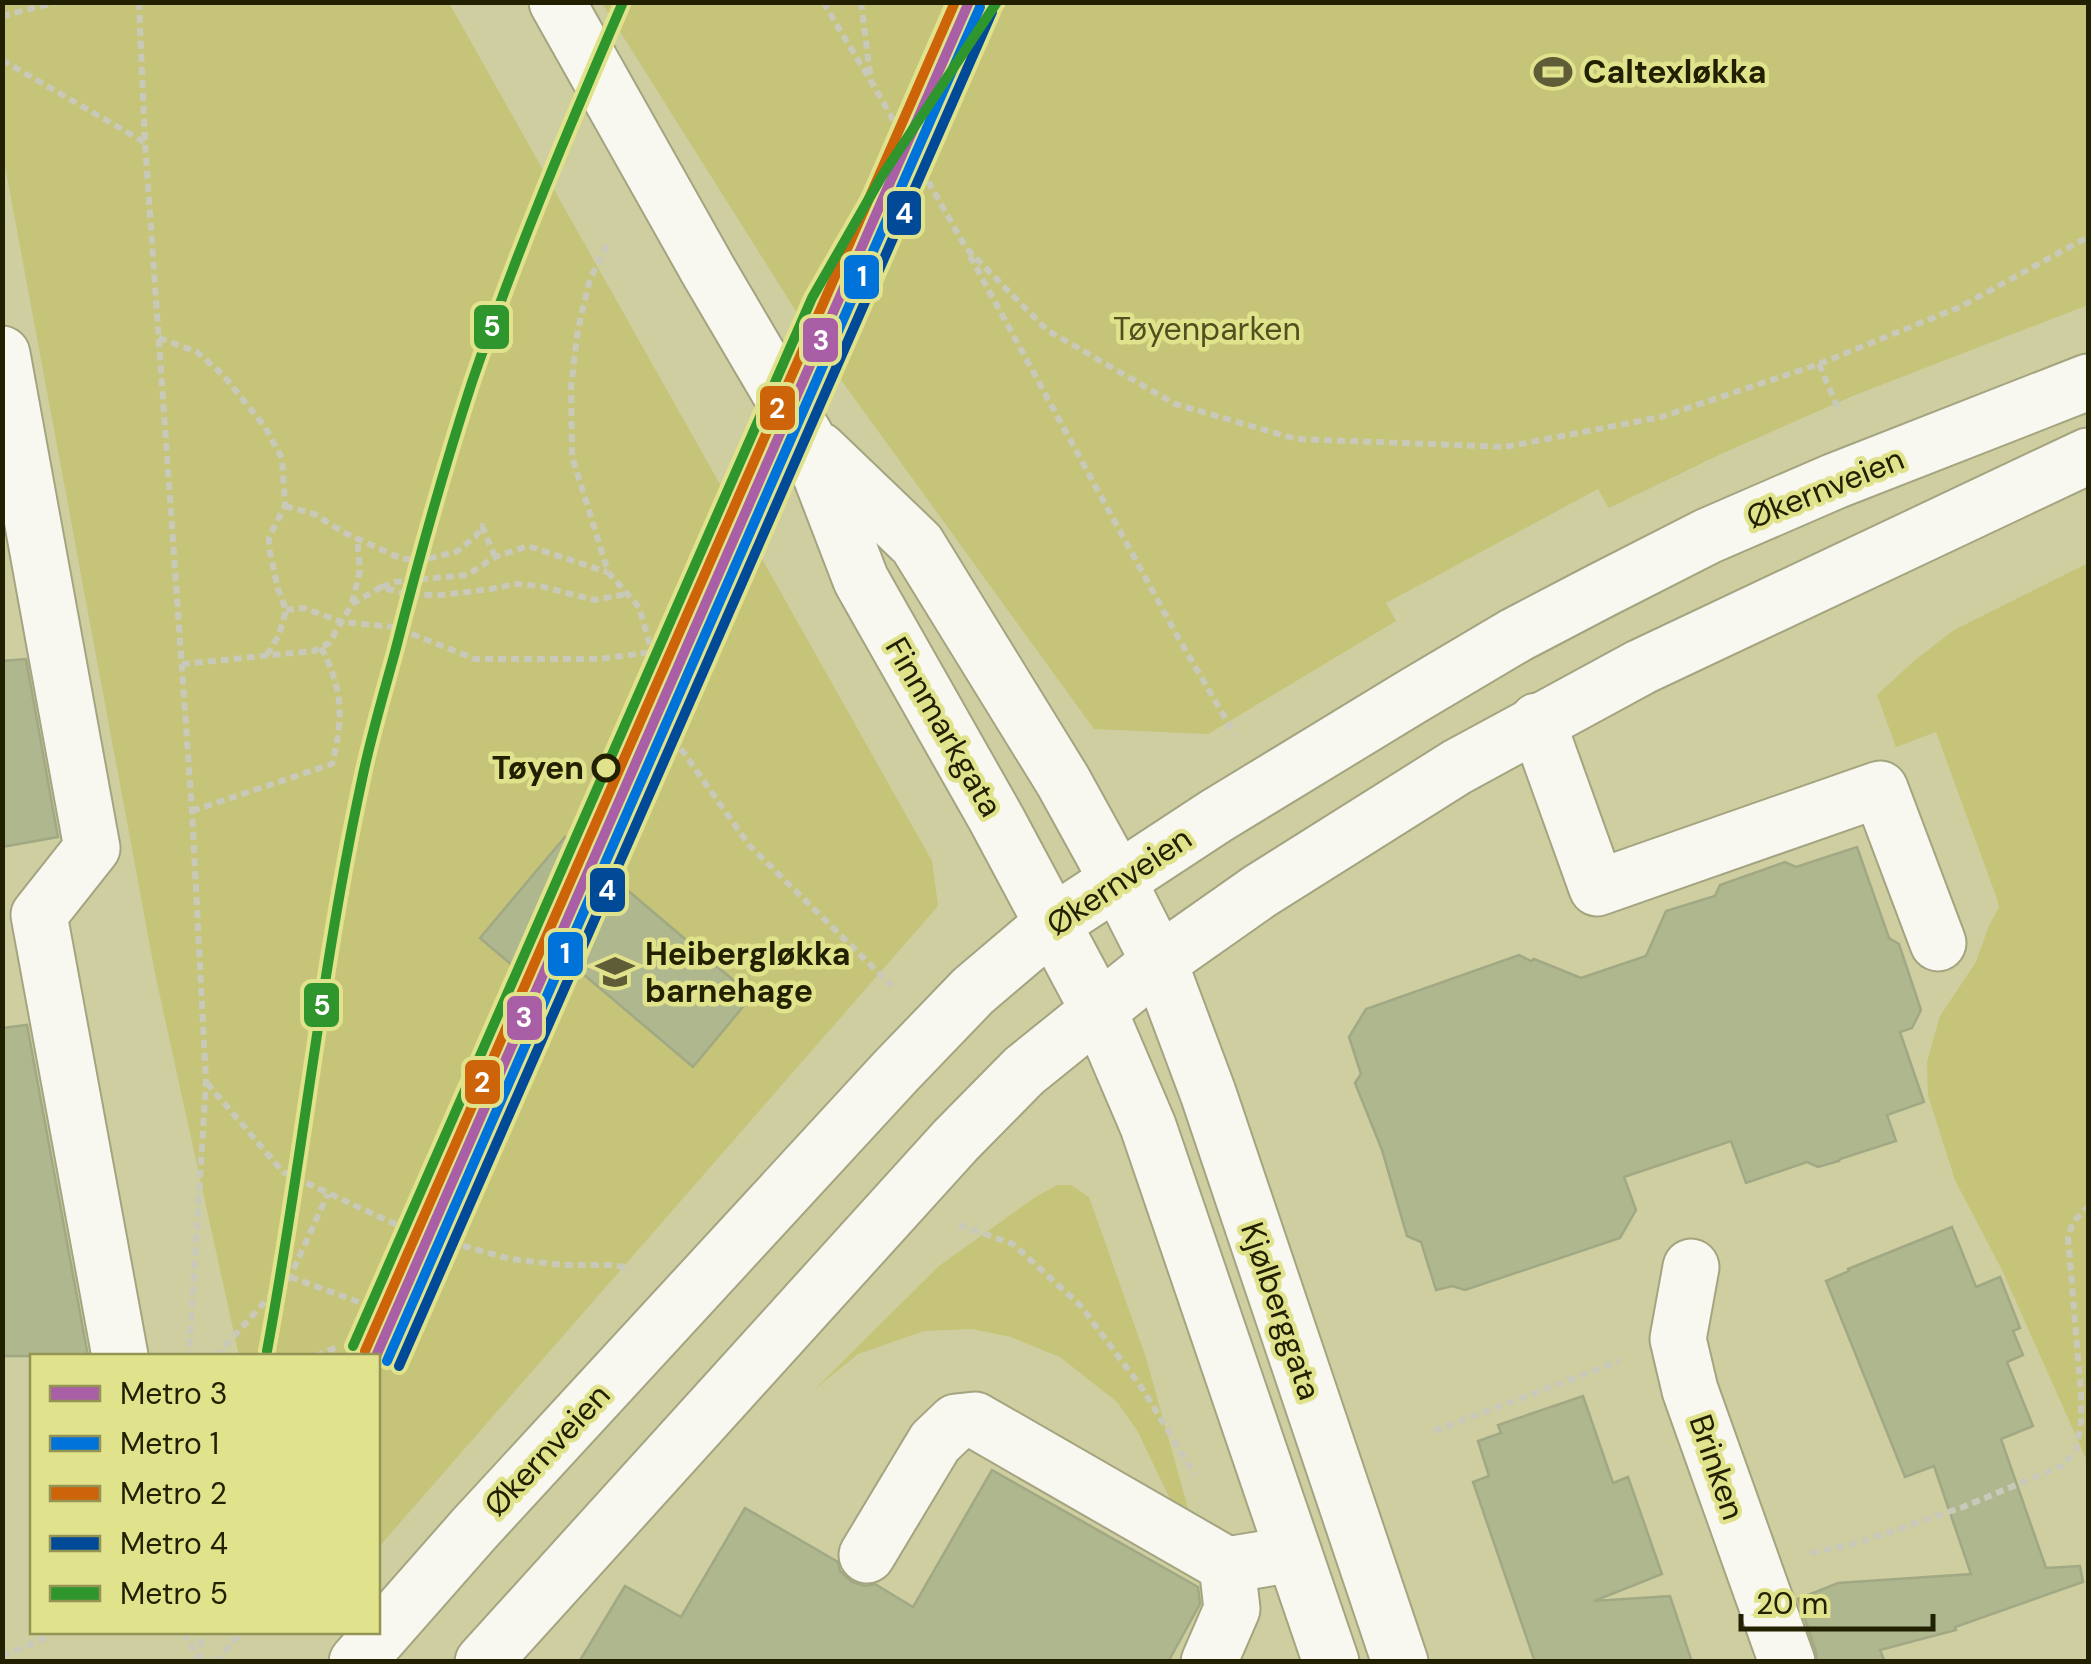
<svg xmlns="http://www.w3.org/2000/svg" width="2091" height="1664" viewBox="0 0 2091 1664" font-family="'DM Sans',sans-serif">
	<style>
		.green { fill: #c5c478 }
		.building { fill: #afb78e; stroke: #a1a884; stroke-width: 2.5 }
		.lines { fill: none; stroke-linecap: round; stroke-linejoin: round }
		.minor-casing { stroke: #a4a480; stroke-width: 59 }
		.major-casing { stroke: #a4a480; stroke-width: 59 }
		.path { stroke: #c9c9ba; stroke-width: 6; stroke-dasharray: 8 5; stroke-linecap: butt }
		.minor { stroke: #f8f8f1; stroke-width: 55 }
		.major { stroke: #f8f8f1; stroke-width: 55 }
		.metro-1-casing { stroke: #e1e28c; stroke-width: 18 }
		.metro-2-casing { stroke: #e1e28c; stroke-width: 18 }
		.metro-3-casing { stroke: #e1e28c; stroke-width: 18 }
		.metro-4-casing { stroke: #e1e28c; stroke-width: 18 }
		.metro-5-casing { stroke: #e1e28c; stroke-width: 18 }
		.metro-1 { stroke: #a85fa5; stroke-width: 10 }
		.metro-2 { stroke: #0073db; stroke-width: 10 }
		.metro-3 { stroke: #ce640a; stroke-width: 10 }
		.metro-4 { stroke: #004a98; stroke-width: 10 }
		.metro-5 { stroke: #2f952d; stroke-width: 10 }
		.stop-dot { fill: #e1e28c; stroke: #212000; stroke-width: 5 }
		.labels { text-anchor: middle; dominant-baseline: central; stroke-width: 9; stroke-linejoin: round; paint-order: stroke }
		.poi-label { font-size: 32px; font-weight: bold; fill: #212000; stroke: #e1e28c; text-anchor: start }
		.park-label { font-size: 32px; fill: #51501f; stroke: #e1e28c }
		.street-label { font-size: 32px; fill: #212000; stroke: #e1e28c }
		.stop-label { font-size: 32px; font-weight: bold; fill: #212000; stroke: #e1e28c; text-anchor: end }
		.line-badge { stroke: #e1e28c; stroke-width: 4 }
		.badge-label { font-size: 28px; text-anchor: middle; font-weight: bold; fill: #fff }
	</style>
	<rect width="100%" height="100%" fill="#cecea0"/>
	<g class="green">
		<path d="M2,3H449L932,861L938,906L378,1548V1356H239L156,978L3,155Z"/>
		<path d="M602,3H2088V305L1855,395L1723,453L1609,508L1598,489L1386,603L1396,621L1208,734L1094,729L828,362Z"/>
		<path d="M2088,563V1463L2002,1270L1955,1180L1928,1095L1927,1062L1940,1016L1976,962L1988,928L1999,907L1996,896L1936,732L1896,747L1877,695L1915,660L1954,630Z"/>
		<path d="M1058,1185H1071L1089,1197L1146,1358L1189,1512L1174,1507L1137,1430L1117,1402L1060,1357L1011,1337L972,1329L924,1331L858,1354L815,1389L939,1266L1037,1196Z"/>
	</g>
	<g class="building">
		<path d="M26,659L58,837L2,847V661Z"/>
		<path d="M565,837L752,996L693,1067L569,962L544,992L480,938Z"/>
		<path d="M1857,847L1889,938L1899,944L1921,1010L1912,1028L1900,1032L1924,1102L1887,1115L1896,1141L1840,1159L1839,1161L1818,1167L1807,1162L1746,1183L1731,1141L1624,1177L1636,1210L1620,1238L1465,1290L1452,1286L1436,1290L1421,1242L1407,1236L1382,1150L1355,1083L1361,1074L1349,1037L1366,1009L1519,955L1531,961L1534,959L1581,978L1646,956L1666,911L1715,896L1720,885L1785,862L1796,867Z"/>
		<path d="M27,1025L88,1356H2V1028Z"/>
		<path d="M1952,1227L1976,1287L2000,1277L2020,1328L2013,1331L2023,1355L2007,1362L2033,1426L2001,1439L2046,1568L2080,1566L2083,1582L1955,1627L1956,1630L1880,1650L1885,1662H1817L1816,1652L1798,1599L1838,1583L1971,1574L1934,1466L1905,1477L1826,1281L1849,1271L1848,1269Z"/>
		<path d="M1583,1396L1613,1483L1628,1477L1662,1574L1594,1601L1670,1596L1692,1662H1535L1473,1482L1489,1476L1478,1441L1501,1433L1498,1425Z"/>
		<path d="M992,1470L1198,1587L1200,1604L1168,1662H579L625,1586L681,1617L745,1508L838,1562L840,1571L852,1582L865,1586L875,1584L913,1607Z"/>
	</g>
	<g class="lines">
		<g class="minor-casing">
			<g id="minor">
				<path d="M2,354L92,848L39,915L120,1356"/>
				<path d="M1537,721L1597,888L1880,789L1938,943"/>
				<path d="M1691,1267L1678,1339L1690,1390L1787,1662"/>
				<path d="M867,1555L935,1442L956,1422L975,1420L1227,1565L1294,1554"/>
				<path d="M1209,1662L1232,1609L1227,1565"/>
			</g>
		</g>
		<g class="major-casing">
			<g id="major">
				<path d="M557,2L709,272L806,437L861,580L997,820L1098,1009L1148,1126L1331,1662"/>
				<path d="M819,450L917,544L1063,781L1117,879L1159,962L1208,1093L1400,1662"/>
				<path d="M357,1662L474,1529L896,1071L973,991L1053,923L1216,816L1413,696L1516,635L1602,590L1708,536L1835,481L2088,382"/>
				<path d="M483,1662L956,1140L1024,1071L1159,962L1260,891L1457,767L1641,667L2088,456"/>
			</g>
		</g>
		<g class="path">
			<path d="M139,2L145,143L192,811L206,1082L189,1356"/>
			<path d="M823,2L869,78"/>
			<path d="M861,2L871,81L966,248L1047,330L1175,404L1296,439L1505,447L1661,417L1819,364L1960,307L2088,237"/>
			<path d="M2,16L58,2"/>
			<path d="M2,60L144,142"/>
			<path d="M607,245L590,279L578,329L571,387L572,456L608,572L639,607L679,746L749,845L892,986"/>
			<path d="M970,256L1175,632L1235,735"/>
			<path d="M159,338L197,352L223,375L265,427L282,458L285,506L269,537V548L278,589L286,610L279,635L265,658"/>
			<path d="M1819,364L1840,413"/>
			<path d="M285,506L314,514L343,532L400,558L419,561L456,552L476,536L482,526L495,557"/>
			<path d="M382,587L395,582L467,575L495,557L528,546L607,572"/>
			<path d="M352,603L360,570L357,538"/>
			<path d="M286,610L304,608L342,622L394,627L475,659H599L652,652"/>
			<path d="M182,664L314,651L329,643L352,604L381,587L409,595H442L491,589L515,584L540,586L594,600L627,594"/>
			<path d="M192,811L332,764C344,718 343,690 321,647"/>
			<path d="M207,1083L283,1172L410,1231L510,1259L564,1265H610L631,1268"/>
			<path d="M959,1225L1013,1244L1080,1305L1142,1388L1195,1475"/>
			<path d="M290,1277L389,1313"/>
			<path d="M216,1356L272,1294L290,1277L328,1194"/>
			<path d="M316,1356L339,1346"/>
			<path d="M378,1364L410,1231"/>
			<path d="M1434,1431L1620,1361"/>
			<path d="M1811,1553L1858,1543L1963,1507L2064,1465L2077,1448L2081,1422V1393L2068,1237L2073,1222L2088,1207"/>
			<path d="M184,1632L199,1662"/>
			<path d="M2,1656L39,1641L54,1632"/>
			<path d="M199,1660L202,1632"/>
			<path d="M216,1662L241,1632"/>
		</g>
		<use href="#minor" class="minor"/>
		<use href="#major" class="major"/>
		<g class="metro-1-casing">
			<path id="metro-1" d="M376,1356L969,2"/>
		</g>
		<g class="metro-2-casing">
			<path id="metro-2" d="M387,1361L980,7"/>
		</g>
		<g class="metro-3-casing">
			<path id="metro-3" d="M365,1351L955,2"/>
		</g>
		<g class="metro-4-casing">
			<path id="metro-4" d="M399,1366L992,12"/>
		</g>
		<g class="metro-5-casing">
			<g id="metro-5">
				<path d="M353,1346L812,298L882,176L997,2"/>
				<path d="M267,1351C302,1163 321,971 361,784C370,739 383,696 395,652C418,561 443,471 472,382C516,253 569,127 623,2"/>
			</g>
		</g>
		<use href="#metro-1" class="metro-1"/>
		<use href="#metro-2" class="metro-2"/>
		<use href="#metro-3" class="metro-3"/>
		<use href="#metro-4" class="metro-4"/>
		<use href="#metro-5" class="metro-5"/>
	</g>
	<defs>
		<g id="stadium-bare" transform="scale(3)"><path d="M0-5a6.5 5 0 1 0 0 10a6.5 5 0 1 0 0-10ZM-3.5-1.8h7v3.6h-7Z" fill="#5e5d38" stroke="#e1e28c" stroke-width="2.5" paint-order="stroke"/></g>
		<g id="school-bare" transform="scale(3)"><path d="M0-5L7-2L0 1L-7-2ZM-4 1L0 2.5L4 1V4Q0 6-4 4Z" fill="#5e5d38" stroke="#e1e28c" stroke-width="2.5" paint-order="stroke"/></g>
	</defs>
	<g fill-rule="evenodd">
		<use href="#stadium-bare" x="1553" y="72"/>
		<use href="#school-bare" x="615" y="972"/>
	</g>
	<circle class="stop-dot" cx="606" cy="768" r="12"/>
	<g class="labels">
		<g class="poi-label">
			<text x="1583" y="72">Caltexløkka</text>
			<text x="645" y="954">Heibergløkka<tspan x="645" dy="37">barnehage</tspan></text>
		</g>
		<g class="park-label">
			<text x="1207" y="329">Tøyenparken</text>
		</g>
		<g class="street-label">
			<text transform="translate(1825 488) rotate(-22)">Økernveien</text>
			<text transform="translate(944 727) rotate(60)">Finnmarkgata</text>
			<text transform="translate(1119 881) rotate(-34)">Økernveien</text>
			<text transform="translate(1281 1311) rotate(71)">Kjølberggata</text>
			<text transform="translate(547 1450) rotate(-47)">Økernveien</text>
			<text transform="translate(1717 1467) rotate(71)">Brinken</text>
		</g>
		<g class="stop-label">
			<text x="584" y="768">Tøyen</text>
		</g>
	</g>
	<g class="line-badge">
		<rect x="885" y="189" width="38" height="48" rx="10" fill="#004a98"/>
		<rect x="842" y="253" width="39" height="48" rx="10" fill="#0073db"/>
		<rect x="472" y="303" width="39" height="48" rx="10" fill="#2f952d"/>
		<rect x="801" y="316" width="39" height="48" rx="10" fill="#a85fa5"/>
		<rect x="758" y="384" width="39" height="48" rx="10" fill="#ce640a"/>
		<rect x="588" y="866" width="39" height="48" rx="10" fill="#004a98"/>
		<rect x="546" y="930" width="39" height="48" rx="10" fill="#0073db"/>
		<rect x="302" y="981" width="39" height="48" rx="10" fill="#2f952d"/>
		<rect x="505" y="994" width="39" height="48" rx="10" fill="#a85fa5"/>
		<rect x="463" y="1058" width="39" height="48" rx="10" fill="#ce640a"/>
	</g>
	<g class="badge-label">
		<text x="904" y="223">4</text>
		<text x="862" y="286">1</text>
		<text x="492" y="336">5</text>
		<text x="821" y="350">3</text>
		<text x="777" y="418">2</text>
		<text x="607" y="900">4</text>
		<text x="565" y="963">1</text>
		<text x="322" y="1015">5</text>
		<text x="524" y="1027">3</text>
		<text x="482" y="1092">2</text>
	</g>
	<rect width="2091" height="1664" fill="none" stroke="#212000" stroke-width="10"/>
	<rect x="30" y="1354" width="350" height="280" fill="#e1e28c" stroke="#949454" stroke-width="2.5"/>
	<rect x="50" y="1386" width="50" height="15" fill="#a85fa5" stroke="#949454" stroke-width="2.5"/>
	<text x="120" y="1404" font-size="30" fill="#212000">Metro 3</text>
	<rect x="50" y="1436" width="50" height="15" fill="#0073db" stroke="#949454" stroke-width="2.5"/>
	<text x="120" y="1454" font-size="30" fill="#212000">Metro 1</text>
	<rect x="50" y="1486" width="50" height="15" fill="#ce640a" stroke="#949454" stroke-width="2.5"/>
	<text x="120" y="1504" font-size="30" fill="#212000">Metro 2</text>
	<rect x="50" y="1536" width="50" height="15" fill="#004a98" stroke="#949454" stroke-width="2.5"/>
	<text x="120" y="1554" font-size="30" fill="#212000">Metro 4</text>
	<rect x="50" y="1586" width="50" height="15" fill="#2f952d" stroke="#949454" stroke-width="2.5"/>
	<text x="120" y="1604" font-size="30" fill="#212000">Metro 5</text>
	<path d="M1741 1614v15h192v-15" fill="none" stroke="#212000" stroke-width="5"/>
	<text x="1756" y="1614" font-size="30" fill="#212000" stroke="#e1e28c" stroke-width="8" paint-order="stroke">20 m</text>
</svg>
